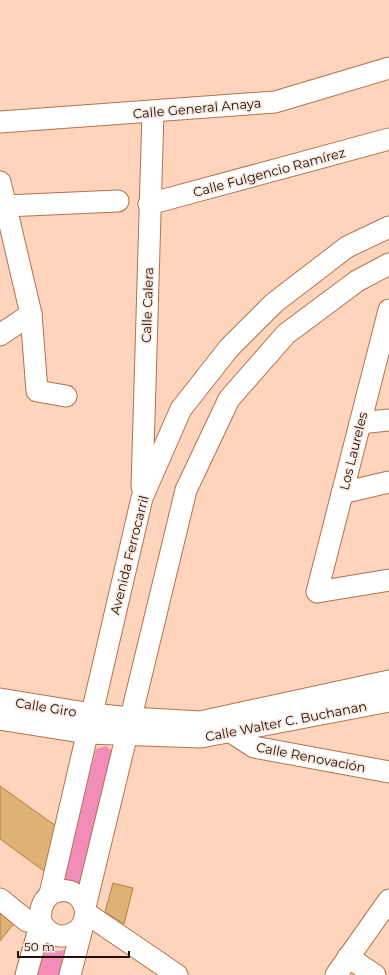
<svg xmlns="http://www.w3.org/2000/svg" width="389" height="975" viewBox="0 0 389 975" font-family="Montserrat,sans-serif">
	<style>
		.green { fill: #f28dba }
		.building { fill: #e0b175; stroke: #af8247 }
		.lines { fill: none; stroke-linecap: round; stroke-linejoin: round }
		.minor-casing { stroke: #b0734d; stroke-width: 23 }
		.minor { stroke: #fff; stroke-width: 21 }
		.labels { text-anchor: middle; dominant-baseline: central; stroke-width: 3; stroke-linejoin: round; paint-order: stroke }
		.street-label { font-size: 13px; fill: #240d01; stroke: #f6e8e0 }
	</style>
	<rect width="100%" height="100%" fill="#fed5bc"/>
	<g class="green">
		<path d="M106,746L116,754L82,887L71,881H61L96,749Z"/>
		<path d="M40,939C50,952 57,954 72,947L65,975H31Z"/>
	</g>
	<g class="building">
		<path d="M0,786L56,826L44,871L0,839Z"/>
		<path d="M113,883L133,888L124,924L105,912Z"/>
		<path d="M0,911L15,922L0,941Z"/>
	</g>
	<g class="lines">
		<g class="minor-casing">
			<g id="minor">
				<path d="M0,122L275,102L389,68"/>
				<path d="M0,182L31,314L37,391L66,396"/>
				<path d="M149,204L389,139"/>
				<path d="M5,206L118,201"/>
				<path d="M389,310L317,592L389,580"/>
				<path d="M0,335L31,314"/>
				<path d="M360,423L389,420"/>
				<path d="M142,487L153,112"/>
				<path d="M342,493L389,482"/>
				<path d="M0,699L92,714L131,718L200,722L389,681"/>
				<path d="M0,719L87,733L201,737L389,701"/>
				<path d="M227,726L231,732L254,747L389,772"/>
				<path d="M50,894L142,498L181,409L229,348L274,303L347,247L389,227"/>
				<path d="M0,899L27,921L41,922"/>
				<path d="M85,907L186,490L229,399L286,334L357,281L389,264"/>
				<path d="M86,913L177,975"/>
				<path d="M41,922C51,939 68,941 82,926"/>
				<path d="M348,957L375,975"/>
				<path d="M26,975L41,922C35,886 81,878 86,913L70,975"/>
				<path d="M336,975L389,900"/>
			</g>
		</g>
		<use href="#minor" class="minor"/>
	</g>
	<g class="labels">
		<g class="street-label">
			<text transform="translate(197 108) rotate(-5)">Calle General Anaya</text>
			<text transform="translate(269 172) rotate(-15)">Calle Fulgencio Ramírez</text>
			<text transform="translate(147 305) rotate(-88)">Calle Calera</text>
			<text transform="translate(353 451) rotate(-76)">Los Laureles</text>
			<text transform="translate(129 555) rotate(-76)">Avenida Ferrocarril</text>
			<text transform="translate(46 707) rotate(9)">Calle Giro</text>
			<text transform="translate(286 721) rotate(-11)">Calle Walter C. Buchanan</text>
			<text transform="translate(311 757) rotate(11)">Calle Renovación</text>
		</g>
	</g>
	<path d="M18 951v6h111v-6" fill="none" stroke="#240d01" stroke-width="2"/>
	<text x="24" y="951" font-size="12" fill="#240d01" stroke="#f6e8e0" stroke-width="3" paint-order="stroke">50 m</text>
</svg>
